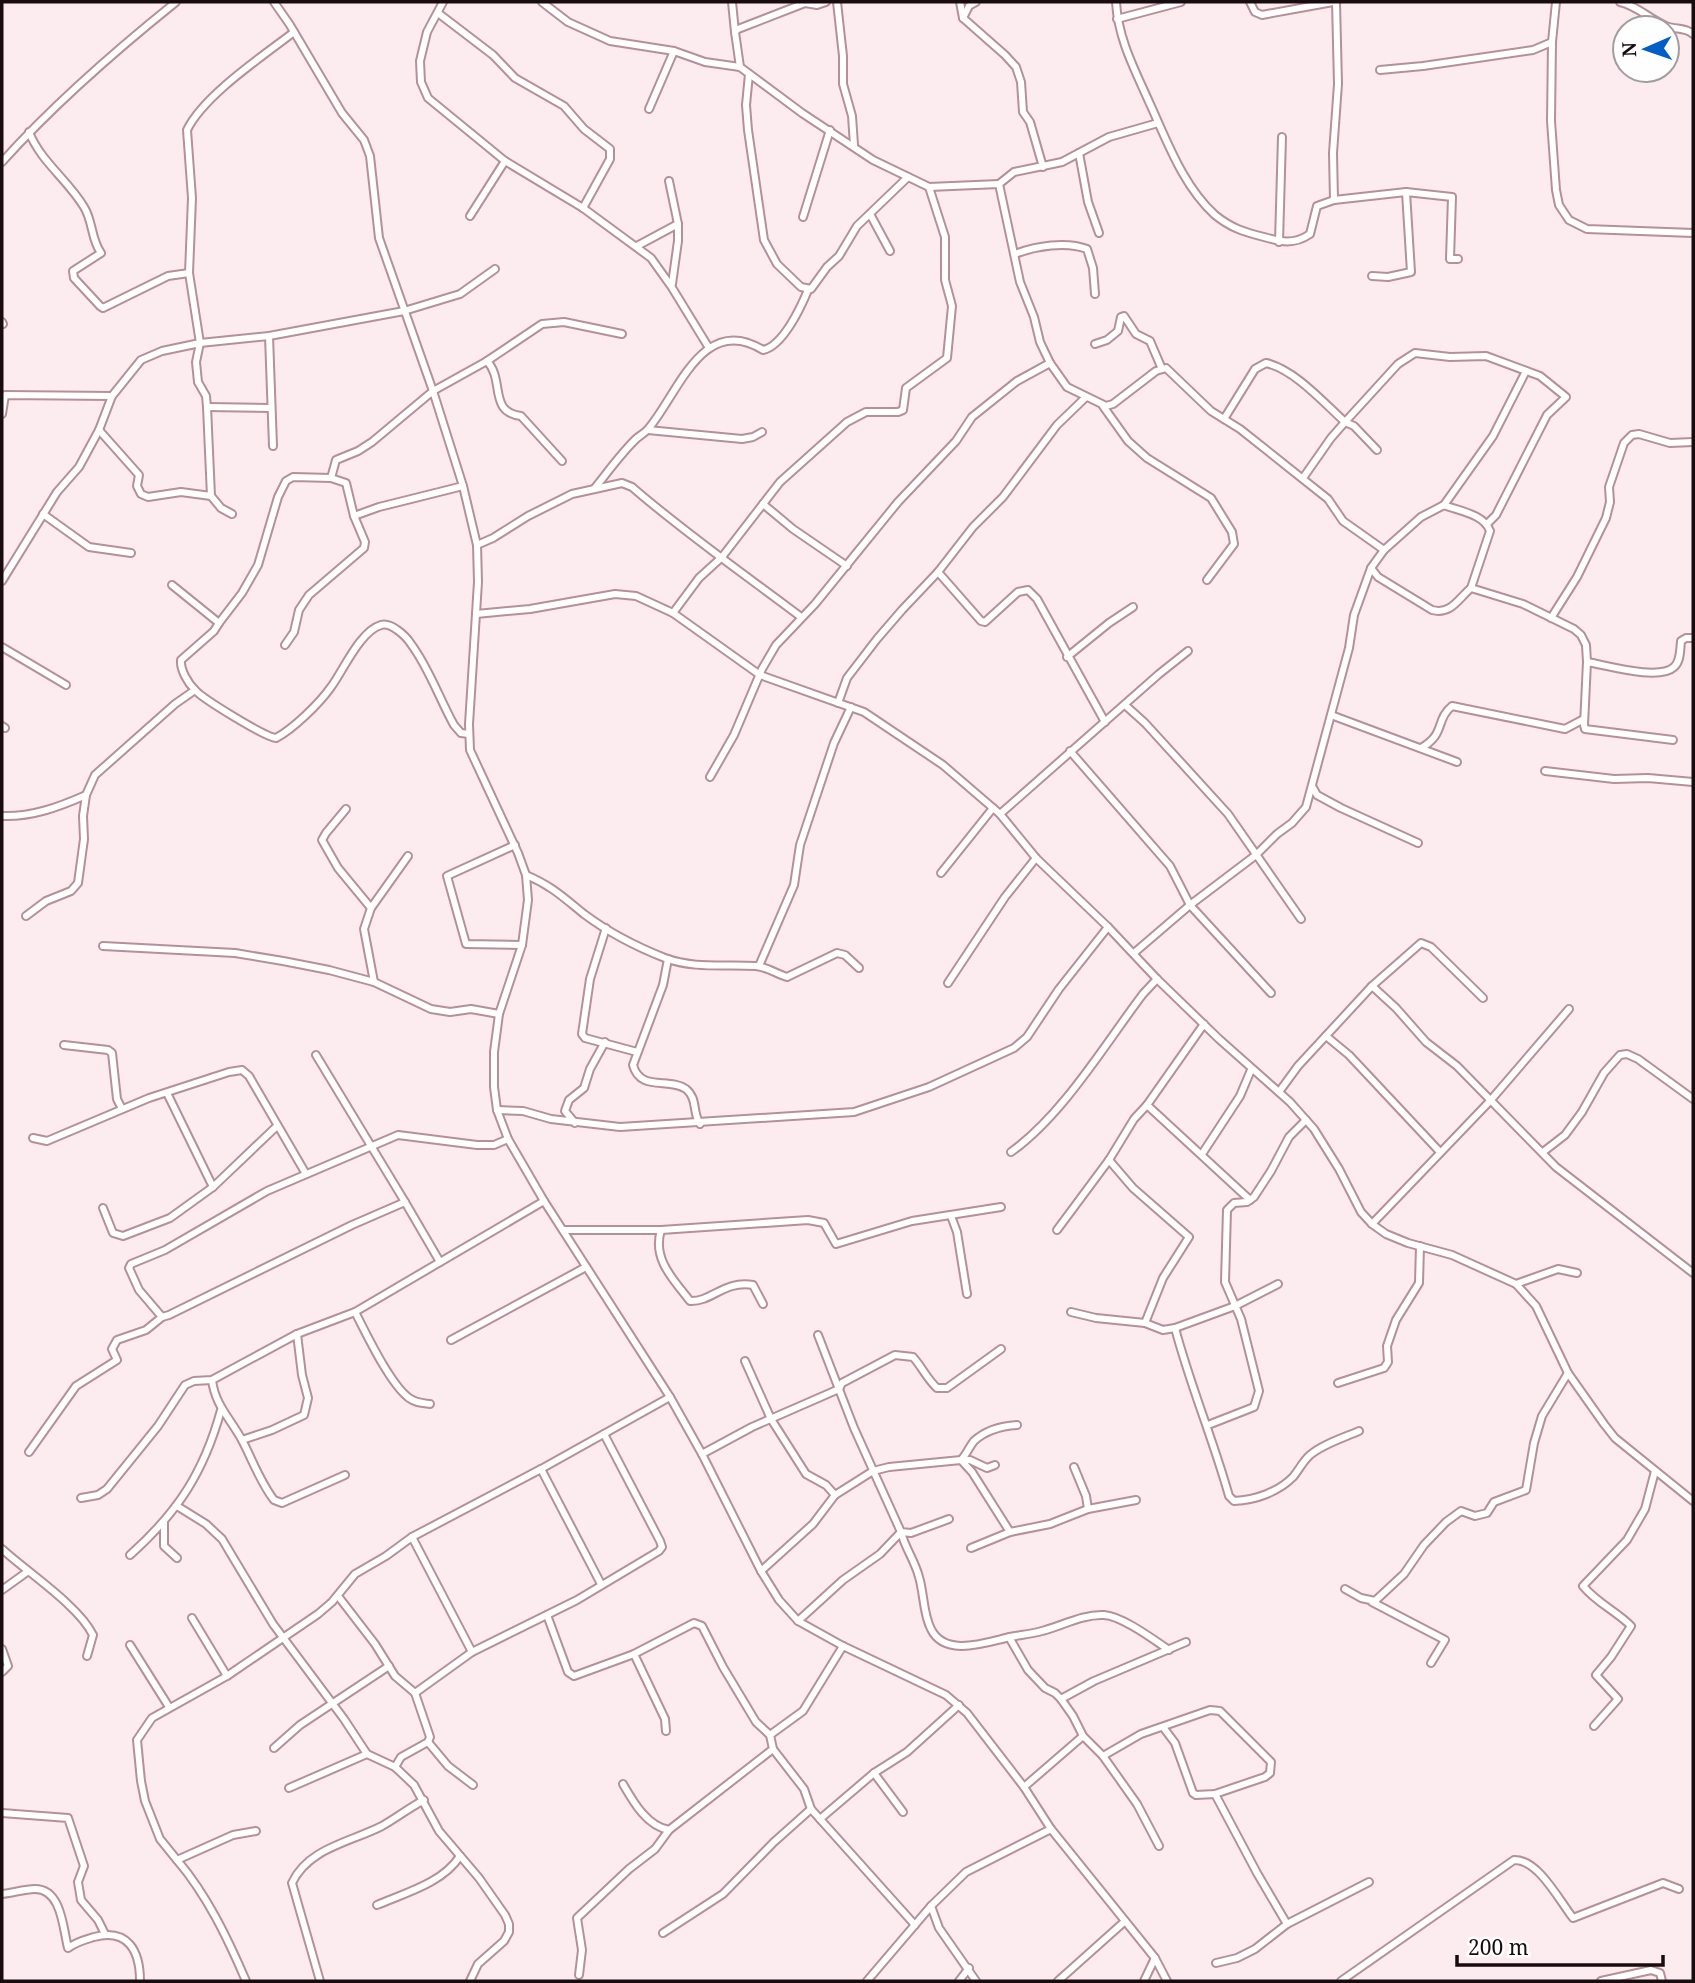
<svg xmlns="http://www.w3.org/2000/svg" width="1695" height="1983" viewBox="0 0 1695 1983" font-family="'Noto Serif',serif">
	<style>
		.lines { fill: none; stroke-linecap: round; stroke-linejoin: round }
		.street-casing { stroke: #b69099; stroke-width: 10 }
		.street { stroke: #fff; stroke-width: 6 }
	</style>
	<rect width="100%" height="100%" fill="#fcecef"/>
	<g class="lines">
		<g class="street-casing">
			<g id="street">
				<path d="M274,2L290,25L342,113L364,140L370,156L379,238L433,391L463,486L477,545L478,582L469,724L470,750L518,853L526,875L528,900L522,945L499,1014L494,1052V1087L497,1110L508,1139L544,1201L670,1397L702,1454L761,1571L779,1600L798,1621L843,1646L946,1695L967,1713L1024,1787L1051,1829L1155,1958L1167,1981"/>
				<path d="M443,2L427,32L420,61L421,82L428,98L505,161L583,208L651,258L671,286L709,348"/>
				<path d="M542,2L568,22L610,41L674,51L705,62L740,67L802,113L873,160L929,187L999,184L1020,282L1034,317L1040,342L1050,363L1067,387L1106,406L1113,404L1156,371L1166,368L1211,411L1240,429L1328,499L1343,521L1384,550L1371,568L1378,577L1432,610C1451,615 1458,599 1471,588L1523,604L1574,629L1581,635L1586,645L1587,662C1606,665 1659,681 1674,667C1681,661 1680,649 1681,641L1686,638H1693"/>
				<path d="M732,2L735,32"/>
				<path d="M837,2L843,56V84L852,116L854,145"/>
				<path d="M960,2L963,18L1005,55L1016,67L1021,82L1023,112L1030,122L1043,167"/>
				<path d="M1116,2C1118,39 1135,70 1150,104C1167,141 1183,186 1215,215C1231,228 1244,232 1264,237C1281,242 1294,245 1310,234L1317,206L1334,200L1406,192L1452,197L1450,259H1458"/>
				<path d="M1250,2L1255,12L1262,15L1333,2"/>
				<path d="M1556,2L1552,42L1551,121L1556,190L1559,205L1569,220L1587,229L1693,233"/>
				<path d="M1620,2C1638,6 1649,19 1666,26C1676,30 1685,27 1693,34"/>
				<path d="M438,13L493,55L515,78L564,106L584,129L610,149V159L583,208"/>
				<path d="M963,18L969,6L976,2"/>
				<path d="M1117,19L1181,2"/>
				<path d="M740,67L735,32L738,29L805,3L817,5L826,2"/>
				<path d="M1380,70L1423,66L1533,50L1552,42"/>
				<path d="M749,74L746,105L748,130L764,240L777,264L801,287L811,289L827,267L839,256L857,226L908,177"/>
				<path d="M649,109L674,51"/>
				<path d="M29,132C41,162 68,180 84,207C93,221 91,240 101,253L73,271L74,278L100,306L103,308L168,276L189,273"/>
				<path d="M1079,153L1088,202L1099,233"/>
				<path d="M2,162C54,104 115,51 176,2"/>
				<path d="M669,181L678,224V241L672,284"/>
				<path d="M999,184L1014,172L1062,162L1109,137L1158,123"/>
				<path d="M1334,200L1333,153L1338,84L1336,2"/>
				<path d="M870,214L890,251"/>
				<path d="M470,216L505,161"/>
				<path d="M803,217L830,130"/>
				<path d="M1279,242L1282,137"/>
				<path d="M637,246L678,224"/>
				<path d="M1015,254C1036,246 1066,241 1087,249L1093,268L1095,294"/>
				<path d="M1372,276L1388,277L1411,272L1406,192"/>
				<path d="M2,322L3,324"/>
				<path d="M269,336L273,446"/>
				<path d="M1095,344L1107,340L1118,331L1121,317L1124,316L1136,334L1150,341L1162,369"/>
				<path d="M487,361C505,380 488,412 521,416L562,461"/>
				<path d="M1103,406L1128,441L1147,458L1211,498L1232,532L1234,544L1207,580"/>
				<path d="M207,407L270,408"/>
				<path d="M2,414L5,395L112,396"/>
				<path d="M1224,419L1255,369L1266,363C1294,369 1324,403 1345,422L1398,364L1415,353L1450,357L1486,356L1540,376L1566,397L1547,415L1496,515L1487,524"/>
				<path d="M99,430L139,475L137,486L141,494L148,497L181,492L211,496"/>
				<path d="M648,430L742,439L753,437L762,432"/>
				<path d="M1303,478L1331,438L1345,422L1354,426L1377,450"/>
				<path d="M594,489C608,472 621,453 637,438C641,435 646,432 649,428C679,392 703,313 763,350C783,346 801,307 808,290"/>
				<path d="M763,504L793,529L847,566"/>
				<path d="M1444,505L1493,436L1526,371"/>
				<path d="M43,514L89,547L131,553"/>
				<path d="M232,514L221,508L211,496L207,407L206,396L198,382L196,362L200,343L189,273L192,198L187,130C204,95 263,56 294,32"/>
				<path d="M354,516L346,483L331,478L336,460L358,451L372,442L433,391L487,361L542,324L564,322L622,334"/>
				<path d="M477,545L493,538L528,516L572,494L622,483L632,487C685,533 744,574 801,617"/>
				<path d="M1384,550L1421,517L1444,505C1459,511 1484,514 1490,531L1471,588"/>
				<path d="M938,572L981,621L985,622L1018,592L1028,590L1037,599L1105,722"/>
				<path d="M2,581L57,492L79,467L99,430L112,396L141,360L162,351L200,343L269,336L404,311L460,294L495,269"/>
				<path d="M172,585L219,623L214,631L181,660C180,670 188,683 195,690C203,699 265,737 276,738C293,729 319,704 331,687C343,671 360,631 381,625C391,622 406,636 411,644C429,668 439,698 454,725L461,733L469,734"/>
				<path d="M673,613L699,578L722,557L780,482L847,422L866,412H898L903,410L906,388L947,358L952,306L945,280V237L929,187"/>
				<path d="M476,614L530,609L615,594L636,596L673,613L760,675L864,712L943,765L1000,814L1036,858L1108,927L1157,979L1219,1039L1290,1102L1314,1129L1339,1169L1361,1212L1372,1224L1386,1234L1408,1243L1452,1255L1516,1284L1536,1306L1568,1373L1604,1424L1615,1438L1693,1501"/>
				<path d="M1551,618L1577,577L1606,518L1610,502L1609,487L1624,443L1632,435L1639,434L1670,443L1693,442"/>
				<path d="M219,623L242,593L258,565L278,497L286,481L293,477L331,478"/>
				<path d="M285,645L294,632L299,610L309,595L364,548L365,542L354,516L379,507L463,486"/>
				<path d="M2,647L66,685"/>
				<path d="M1067,657L1109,623L1133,607"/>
				<path d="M1587,662L1584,725L1585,729L1673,740"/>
				<path d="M838,703L847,678L877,639L902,610L938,572L973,527L1003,497L1057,425L1086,397"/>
				<path d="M1125,705L1145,723L1228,814L1301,919"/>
				<path d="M1331,715L1457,762"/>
				<path d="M2,726L5,728"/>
				<path d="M1421,748C1446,734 1435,720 1452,706L1565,729L1584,719"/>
				<path d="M1070,751L1170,866L1190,905L1271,993"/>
				<path d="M1545,771L1614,779L1648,778L1693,782"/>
				<path d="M710,777L734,735L762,669L776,645L815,604L898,502L956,441L972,417L1017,381L1050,363"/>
				<path d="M1312,786L1317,795L1341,808L1418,843"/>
				<path d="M346,809L326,833L322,840L338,868L371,908"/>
				<path d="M1000,814L1159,674L1188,651"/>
				<path d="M2,816C32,817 59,807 86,795"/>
				<path d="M515,845L447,876L466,944L522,945"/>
				<path d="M941,873L993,808"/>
				<path d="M526,875C552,886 563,897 584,914C608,932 637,947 665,958C694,969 726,964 756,966C767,967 777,974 787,977L837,953L845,955L859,968"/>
				<path d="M26,916L46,901L71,891L78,883L84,839L83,816L86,795L95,775L175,704L195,690"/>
				<path d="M606,928L590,979L582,1034L585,1038L637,1052"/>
				<path d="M103,946L235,953L283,961L329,970L374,982L431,1009L450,1012L471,1009L499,1014"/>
				<path d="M1134,953L1190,905L1256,855L1277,834L1292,823L1306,807L1349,648L1354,615L1371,568"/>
				<path d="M668,959L663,985L633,1065C640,1092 669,1077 686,1089C698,1099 692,1112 700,1124"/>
				<path d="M759,966L794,885L800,845L834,743L851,707"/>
				<path d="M374,982L364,929L371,908L408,856"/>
				<path d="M948,983L1005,897L1036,858"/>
				<path d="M1372,986L1396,1008L1426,1042L1457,1066L1556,1167L1693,1273"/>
				<path d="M1326,1036L1349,1055L1440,1152"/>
				<path d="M64,1045L108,1050L112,1053L117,1099L122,1109"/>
				<path d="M1279,1092L1298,1066L1372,986L1421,943L1431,947L1483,998"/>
				<path d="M167,1093L213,1187L277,1126"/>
				<path d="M1147,1105L1250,1200"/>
				<path d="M497,1110L523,1111L551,1119L620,1127L854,1112L929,1087L1014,1048L1027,1037L1059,989L1108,927"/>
				<path d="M575,1123L565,1111L569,1100L584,1088L590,1069L605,1042"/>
				<path d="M33,1138L47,1141L149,1098L229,1072L242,1070L249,1076L306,1174"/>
				<path d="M1011,1152C1063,1115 1105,1044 1143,994L1157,979"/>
				<path d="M1543,1152L1565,1135L1582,1112L1604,1073L1620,1055L1627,1054L1638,1059L1693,1099"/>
				<path d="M1202,1154L1240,1096L1251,1070"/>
				<path d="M1109,1160L1133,1188L1189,1237L1163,1278L1145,1323"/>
				<path d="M405,1202L440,1262"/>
				<path d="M103,1208L113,1233L123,1236L170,1218L213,1187"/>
				<path d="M951,1216L957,1232L967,1294"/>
				<path d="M1372,1224L1490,1101L1569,1009"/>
				<path d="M563,1230H661L808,1220L824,1223L836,1244L912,1221L1001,1207"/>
				<path d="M661,1230C652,1259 673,1279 690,1301C712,1302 724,1280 753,1285L763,1304"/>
				<path d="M1057,1230L1109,1160L1134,1119L1147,1105L1204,1024"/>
				<path d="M1516,1284L1558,1269L1577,1273"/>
				<path d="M355,1312C367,1335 390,1384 409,1398C416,1403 422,1403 430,1404"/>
				<path d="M1071,1312L1096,1318L1145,1323L1163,1330L1175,1328L1235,1306L1278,1284"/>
				<path d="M162,1317L139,1290L129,1268L131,1264L165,1250L267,1191L398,1135L477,1145H494L508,1139"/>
				<path d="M1175,1328C1190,1385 1213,1439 1229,1496L1234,1501C1256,1500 1278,1492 1293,1477C1299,1470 1303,1461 1310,1455C1323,1444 1343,1438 1359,1431"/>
				<path d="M818,1335L854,1428L901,1532L911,1533L949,1519"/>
				<path d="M451,1340L586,1267"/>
				<path d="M745,1361L771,1419L806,1474L826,1485L835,1495"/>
				<path d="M212,1380C215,1405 230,1418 242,1440C252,1459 260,1482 274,1500L282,1503L345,1475"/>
				<path d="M1338,1383L1384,1368L1388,1362L1387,1346L1396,1320L1419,1283L1420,1246"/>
				<path d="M1208,1425L1254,1407L1259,1391L1241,1319L1225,1282L1227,1210L1234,1203L1247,1202L1254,1197L1271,1171L1289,1137L1306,1120"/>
				<path d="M242,1440L272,1430L304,1415L308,1398L302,1375L297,1334"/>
				<path d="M29,1452L76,1386L117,1360L112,1349L117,1340L146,1330L162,1317L169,1315L352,1225L405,1202L316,1055"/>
				<path d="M702,1454L752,1427L839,1389L842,1383L895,1355L913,1357C922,1367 927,1379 937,1388H947L1001,1349"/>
				<path d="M995,1465L987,1468L970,1460H961C967,1454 969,1447 974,1441C986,1430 1001,1426 1017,1425"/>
				<path d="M541,1469L601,1584"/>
				<path d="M81,1498L98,1495L107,1489L158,1426L185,1385L194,1381L212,1380L297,1334L355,1312L544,1201"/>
				<path d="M177,1506L206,1524L222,1539L273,1624L344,1719L367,1754L395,1767L414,1785L439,1831L479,1878L505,1915L509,1924V1932L504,1941L478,1964L470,1981"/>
				<path d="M1088,1509L1136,1500"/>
				<path d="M164,1523V1546L177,1558"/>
				<path d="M412,1537L472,1652"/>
				<path d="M971,1548L1010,1532L1050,1524L1088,1509L1086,1496L1074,1467"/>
				<path d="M2,1549C27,1572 79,1606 93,1635L87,1656"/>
				<path d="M130,1555C178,1512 204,1472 221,1410"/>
				<path d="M761,1571L813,1524L835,1495L873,1471L889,1467L961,1460L972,1472L1010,1532"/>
				<path d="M1345,1589L1361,1598L1375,1601L1404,1574L1424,1545L1446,1522L1461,1511L1475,1516L1487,1513L1494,1502L1526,1490L1534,1443L1542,1416L1568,1373"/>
				<path d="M2,1590L27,1572"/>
				<path d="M338,1596L375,1644L395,1676L415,1693L430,1737L428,1742L401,1757L395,1767"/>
				<path d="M1372,1602L1445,1640L1431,1663"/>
				<path d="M547,1615L568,1672L574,1676L634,1654L694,1623L702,1626L723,1667L756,1722L770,1735L773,1749L804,1789L811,1809L915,1925"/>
				<path d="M192,1618L227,1676"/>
				<path d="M798,1621L843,1580L880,1554L901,1532C905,1548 915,1561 919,1577C924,1593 923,1614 931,1629C945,1658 987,1642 1010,1637C1020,1635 1031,1634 1042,1631C1062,1626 1082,1614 1104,1615C1122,1616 1154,1640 1169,1650"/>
				<path d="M1009,1637L1028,1670L1045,1688L1055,1693L1061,1699L1073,1716L1083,1736L1103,1756L1137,1804L1159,1846"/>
				<path d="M130,1645L169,1707"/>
				<path d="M2,1649L8,1666L2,1672"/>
				<path d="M634,1654L665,1719L666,1731"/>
				<path d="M415,1693L472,1652L577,1600L659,1551L662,1547L660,1541L604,1434"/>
				<path d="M1061,1699L1094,1681L1186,1642"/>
				<path d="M1594,1726L1618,1699L1596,1675L1611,1657L1631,1626C1616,1611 1597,1603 1583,1586L1627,1540L1645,1509L1655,1471"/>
				<path d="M770,1735L803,1711L843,1646"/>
				<path d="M428,1742L448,1766L473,1785"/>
				<path d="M274,1748L300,1725L389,1666"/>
				<path d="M1103,1756L1141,1734L1210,1710L1220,1711L1271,1762L1270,1773L1265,1777L1215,1794L1196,1795L1193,1793L1175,1743L1163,1727"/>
				<path d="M874,1773L903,1812"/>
				<path d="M623,1784C634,1803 647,1826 669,1830"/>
				<path d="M1024,1787L1083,1736"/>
				<path d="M289,1788L367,1754"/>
				<path d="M1215,1794L1257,1873L1287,1924"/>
				<path d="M2,1813L68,1818L84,1866L78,1882L81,1900L98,1920L105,1934"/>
				<path d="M820,1819L874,1773L907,1752L959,1705"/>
				<path d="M177,1860L160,1839L145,1801L141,1781L137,1740L152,1718L227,1676L318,1614L332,1602L355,1574L386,1556L412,1537L541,1469L670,1397"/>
				<path d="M2,1894C13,1893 24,1889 35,1889C62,1889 63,1929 68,1948C76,1942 84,1940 94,1937C128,1928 140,1951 140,1981"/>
				<path d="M377,1905C405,1893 443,1883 460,1856"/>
				<path d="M931,1906L939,1928L976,1981"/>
				<path d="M663,1933L723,1894L774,1842L811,1809"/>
				<path d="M1216,1963L1237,1958L1255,1949L1287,1924L1369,1882"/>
				<path d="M579,1975L582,1950L577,1918L629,1869L655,1849L669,1830L773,1749"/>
				<path d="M246,1981C228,1939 207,1895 177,1860L233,1835L256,1831"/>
				<path d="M320,1981L292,1883C308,1848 351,1842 382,1826C396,1818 409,1808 424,1800"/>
				<path d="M867,1981L931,1906L966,1872L1051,1829"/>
				<path d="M959,1981L969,1968"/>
				<path d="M1058,1981L1124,1922"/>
				<path d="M1144,1981L1155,1958"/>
				<path d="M1341,1981L1514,1860C1538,1859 1559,1900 1573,1918L1663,1883L1679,1889"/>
				<path d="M1601,1981L1651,1970L1660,1973L1662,1981"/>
			</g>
		</g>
		<use href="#street" class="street"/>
	</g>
	<rect width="1695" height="1983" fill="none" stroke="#190c10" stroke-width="7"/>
	<g transform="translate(1646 49) rotate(268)"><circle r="33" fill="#fefefe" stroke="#a29d9f" stroke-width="2"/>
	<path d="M0-5L12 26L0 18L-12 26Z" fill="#005ec7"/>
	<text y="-10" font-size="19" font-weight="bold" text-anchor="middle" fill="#190c10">N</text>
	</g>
	<path d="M1457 1955v10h206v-10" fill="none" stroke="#190c10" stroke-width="3.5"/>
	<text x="1468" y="1955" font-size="21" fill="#190c10" stroke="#fefefe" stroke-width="5" paint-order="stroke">200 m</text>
</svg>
